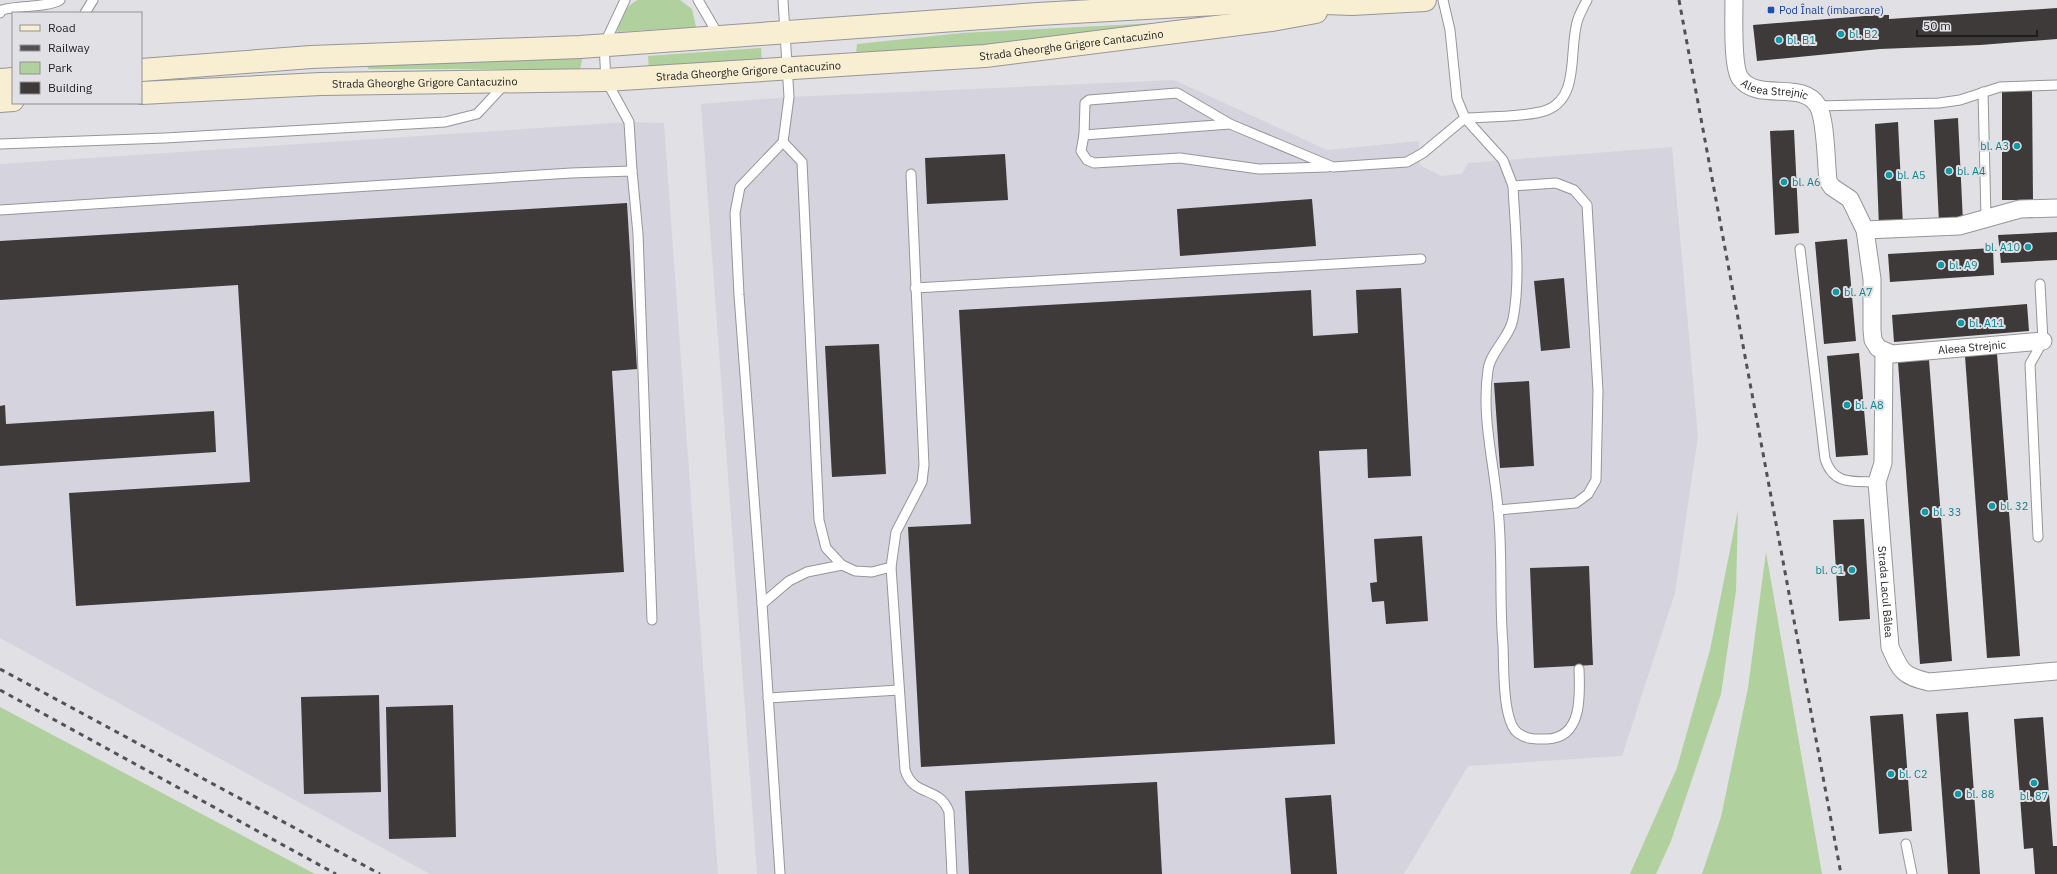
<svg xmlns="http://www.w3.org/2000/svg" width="2057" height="874" viewBox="0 0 2057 874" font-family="'IBM Plex Sans',sans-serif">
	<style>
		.built { fill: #d5d3de }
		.green { fill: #b0d09d }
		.building { fill: #3d3a39 }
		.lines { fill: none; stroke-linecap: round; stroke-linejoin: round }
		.service-casing { stroke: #969599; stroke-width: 11 }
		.minor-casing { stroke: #969599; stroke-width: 19 }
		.secondary-casing { stroke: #969599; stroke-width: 24 }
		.service { stroke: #fff; stroke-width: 9 }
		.minor { stroke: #fff; stroke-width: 17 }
		.secondary { stroke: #f8eed2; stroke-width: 22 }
		.rail { stroke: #525254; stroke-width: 3; stroke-dasharray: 5 5; stroke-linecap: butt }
		.transit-dot { fill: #1a4fb4; stroke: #e1e0e4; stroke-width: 1.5 }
		.culture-dot { fill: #0f9aa8; stroke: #e1e0e4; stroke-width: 1.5 }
		.labels { text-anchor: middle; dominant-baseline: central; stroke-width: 4; stroke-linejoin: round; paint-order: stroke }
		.transit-label { font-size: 11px; fill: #164399; stroke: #e1e0e4; text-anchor: start }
		.culture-label { font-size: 11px; fill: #0d838f; stroke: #e1e0e4; text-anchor: start }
		.street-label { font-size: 11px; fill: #1e1e1f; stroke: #e1e0e4 }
	</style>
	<rect width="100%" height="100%" fill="#e1e0e4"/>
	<g class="built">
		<path d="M1174,80L1327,150L1419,141L1420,165L1441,176L1462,174L1468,163L1672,147L1698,436L1675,593L1622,756L1468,766L1404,874H757L701,104L789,97Z"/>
		<path d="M629,122L664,123L718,874H430L0,638V164Z"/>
	</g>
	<g class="green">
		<path d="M638,0H680L692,9L696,27L617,32C621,17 624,7 638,0Z"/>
		<path d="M1176,22L960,50L856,54L857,44L962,33Z"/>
		<path d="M761,48L762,63L649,70L648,56Z"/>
		<path d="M583,56L580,69H369L366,66Z"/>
		<path d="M1738,510L1736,591L1721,694L1671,841L1656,874H1630L1677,768L1710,650Z"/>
		<path d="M1766,552L1822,874H1702L1721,817L1748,688Z"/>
		<path d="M0,707L315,874H0Z"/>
	</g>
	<g class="building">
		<path d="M2057,8V39L1980,45L1880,49L1757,61L1753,25L1877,15H1889V19Z"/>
		<path d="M2002,91H2032L2033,200H2002Z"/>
		<path d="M1958,118L1963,222L1939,223L1934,120Z"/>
		<path d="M1898,122L1903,226L1879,227L1875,124Z"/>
		<path d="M1794,130L1799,233L1775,235L1770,131Z"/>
		<path d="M1005,154L1008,200L927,204L925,158Z"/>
		<path d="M1312,199L1316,246L1180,256L1177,209Z"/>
		<path d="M627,203L637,369L612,371L624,572L76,606L69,493L250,482L238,285L0,300V241Z"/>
		<path d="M2057,232V260L2001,263L1998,235Z"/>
		<path d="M1847,239L1856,341L1824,344L1815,242Z"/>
		<path d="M1993,248L1994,275L1890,282L1888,254Z"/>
		<path d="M1564,278L1570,348L1541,351L1534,281Z"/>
		<path d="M1401,288L1411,476L1368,478L1367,449L1319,451L1335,744L921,767L908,527L971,524L959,310L1311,290L1313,336L1358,333L1356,290Z"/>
		<path d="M2027,304L2029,331L1894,342L1892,315Z"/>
		<path d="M879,344L886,474L832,477L825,346Z"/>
		<path d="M1859,353L1868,455L1836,457L1827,356Z"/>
		<path d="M1997,354L2020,656L1987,658L1965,356Z"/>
		<path d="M1929,360L1952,661L1920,664L1898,362Z"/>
		<path d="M1529,381L1534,466L1500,468L1494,383Z"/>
		<path d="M5,405L6,424L214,411L216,452L0,466V406Z"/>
		<path d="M1864,519L1870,619L1839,621L1833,520Z"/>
		<path d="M1422,536L1428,621L1386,624L1384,601L1372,602L1370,583L1377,582L1374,539Z"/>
		<path d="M1589,566L1593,665L1534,668L1530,568Z"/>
		<path d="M379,695L381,792L304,794L301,697Z"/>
		<path d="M453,705L456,837L389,839L386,707Z"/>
		<path d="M1968,712L1980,874H1948L1936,714Z"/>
		<path d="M1903,714L1912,831L1879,834L1870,716Z"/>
		<path d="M2043,717L2053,846H2057V874H2035L2033,848L2024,849L2014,719Z"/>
		<path d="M1157,782L1162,874H969L965,791Z"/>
		<path d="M1331,795L1337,874H1291L1285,798Z"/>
	</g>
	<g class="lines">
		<g class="service-casing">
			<g id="service">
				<path d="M625,0L604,45L606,80L629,122L632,171"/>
				<path d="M698,0L719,36"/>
				<path d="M1443,0L1450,30L1457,99L1465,118C1485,117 1529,117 1547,110C1581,97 1568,47 1578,19C1580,13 1584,6 1587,0"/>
				<path d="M0,13L2,10C19,5 46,8 60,0"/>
				<path d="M85,13L93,0"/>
				<path d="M1983,92L1986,218"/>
				<path d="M1818,106L1939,103L1960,100L2000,87L2057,85"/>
				<path d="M1230,124L1084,135L1085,103L1089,100L1177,93L1230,124L1333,167L1407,162L1423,153L1465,118L1503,160L1513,186L1556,183L1574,190L1587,205L1598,391L1596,480L1588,494L1576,503L1498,510"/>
				<path d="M1084,135L1081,151L1087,160L1094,163L1180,158L1259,169L1328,167"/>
				<path d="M783,142L802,162L819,520L826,548L842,565L855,571L872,572L891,567L896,532L922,482L924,465L911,174"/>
				<path d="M0,144L165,138L445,122L477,114L504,85"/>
				<path d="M1513,186C1515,228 1521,278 1513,319C1510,337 1490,352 1488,370C1481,416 1494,463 1498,509C1503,554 1499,600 1503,645C1504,664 1502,722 1518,733C1528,740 1535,739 1547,739C1583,738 1580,694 1579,669"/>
				<path d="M0,210L571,173L632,171L638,234L652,620"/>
				<path d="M1800,249L1825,459C1834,486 1853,481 1877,482"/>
				<path d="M915,288L1421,259"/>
				<path d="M2038,537L2030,364L2043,341L2040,284"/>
				<path d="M891,567L905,770C914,798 939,785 949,812L952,874"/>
				<path d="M762,604L789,581L807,572L842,565"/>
				<path d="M768,698L899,690"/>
				<path d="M1906,844L1912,874"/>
				<path d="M780,874L762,604L739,295L735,213L740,187L783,142L789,97L783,0"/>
			</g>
		</g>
		<g class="minor-casing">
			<g id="minor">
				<path id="s1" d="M1734,0C1734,17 1732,66 1740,78C1758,103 1802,79 1818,106C1826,120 1826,163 1828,181L1832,187L1850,199L1865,230L1872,279V330L1873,340L1878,348L1892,354L2043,341"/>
				<path d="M1865,230L1959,226L2020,209L2057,208"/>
				<path id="s2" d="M1884,352L1883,463L1877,482L1890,647C1901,672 1903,676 1929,682L2057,671"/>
			</g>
		</g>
		<g class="secondary-casing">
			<g id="secondary">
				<path d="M141,70L311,57L580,47L1038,14L1270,1L1352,4L1425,0"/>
				<path d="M0,80L13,79"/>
				<path id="s3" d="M141,93L321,84L606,80L936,59L985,56L1272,20L1316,12"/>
				<path d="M0,101L13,100"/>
			</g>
		</g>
		<use href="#service" class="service"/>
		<use href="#minor" class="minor"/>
		<use href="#secondary" class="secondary"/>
		<g class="rail">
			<path d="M1679,0L1841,874"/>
			<path d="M0,669L380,874"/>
			<path d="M0,690L336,874"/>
		</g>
	</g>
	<rect class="transit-dot" x="1767" y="6" width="8" height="8" rx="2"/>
	<g class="culture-dot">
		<circle cx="1841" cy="34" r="4"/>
		<circle cx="1779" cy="40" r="4"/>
		<circle cx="2017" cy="146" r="4"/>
		<circle cx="1949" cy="171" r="4"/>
		<circle cx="1889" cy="175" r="4"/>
		<circle cx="1784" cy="182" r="4"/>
		<circle cx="2028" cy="247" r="4"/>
		<circle cx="1941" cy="265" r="4"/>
		<circle cx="1836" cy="292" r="4"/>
		<circle cx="1961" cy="323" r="4"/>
		<circle cx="1847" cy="405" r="4"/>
		<circle cx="1992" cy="506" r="4"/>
		<circle cx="1925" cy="512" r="4"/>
		<circle cx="1852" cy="570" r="4"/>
		<circle cx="1891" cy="774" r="4"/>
		<circle cx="2034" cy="783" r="4"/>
		<circle cx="1958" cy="794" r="4"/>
	</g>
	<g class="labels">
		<g class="transit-label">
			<text x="1779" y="10">Pod Înalt (imbarcare)</text>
		</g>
		<g class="culture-label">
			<text x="1849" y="34">bl. B2</text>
			<text x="1787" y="40">bl. B1</text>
			<text x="2009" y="146" text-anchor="end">bl. A3</text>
			<text x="1957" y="171">bl. A4</text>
			<text x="1897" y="175">bl. A5</text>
			<text x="1792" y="182">bl. A6</text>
			<text x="2020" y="247" text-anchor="end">bl. A10</text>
			<text x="1949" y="265">bl. A9</text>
			<text x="1844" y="292">bl. A7</text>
			<text x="1969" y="323">bl. A11</text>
			<text x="1855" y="405">bl. A8</text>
			<text x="2000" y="506">bl. 32</text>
			<text x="1933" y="512">bl. 33</text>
			<text x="1844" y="570" text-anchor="end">bl. C1</text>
			<text x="1899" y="774">bl. C2</text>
			<text x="1966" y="794">bl. 88</text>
			<text x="2034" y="796" text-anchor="middle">bl. 87</text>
		</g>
		<g class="street-label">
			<text stroke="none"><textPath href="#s3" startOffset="932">Strada Gheorghe Grigore Cantacuzino</textPath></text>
			<text stroke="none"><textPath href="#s3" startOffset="608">Strada Gheorghe Grigore Cantacuzino</textPath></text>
			<text stroke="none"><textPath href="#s3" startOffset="284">Strada Gheorghe Grigore Cantacuzino</textPath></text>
			<text stroke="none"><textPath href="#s1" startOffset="117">Aleea Strejnic</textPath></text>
			<text stroke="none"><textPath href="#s1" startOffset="520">Aleea Strejnic</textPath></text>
			<text stroke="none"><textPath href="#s2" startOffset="241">Strada Lacul Bâlea</textPath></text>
		</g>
	</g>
	<rect x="12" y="12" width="130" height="92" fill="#e1e0e4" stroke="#939295"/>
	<rect x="20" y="25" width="20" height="6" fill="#f8eed2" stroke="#939295"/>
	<text x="48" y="32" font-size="12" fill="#1e1e1f">Road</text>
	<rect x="20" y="45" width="20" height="6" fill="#525254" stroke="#939295"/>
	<text x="48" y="52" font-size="12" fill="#1e1e1f">Railway</text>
	<rect x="20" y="62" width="20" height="12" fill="#b0d09d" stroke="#939295"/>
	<text x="48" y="72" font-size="12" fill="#1e1e1f">Park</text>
	<rect x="20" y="82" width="20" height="12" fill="#3d3a39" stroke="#939295"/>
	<text x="48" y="92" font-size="12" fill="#1e1e1f">Building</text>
	<path d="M1917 30v6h120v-6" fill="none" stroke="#1e1e1f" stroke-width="2"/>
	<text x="1923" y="30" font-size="12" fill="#1e1e1f" stroke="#e1e0e4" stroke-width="3" paint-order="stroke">50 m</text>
</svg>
